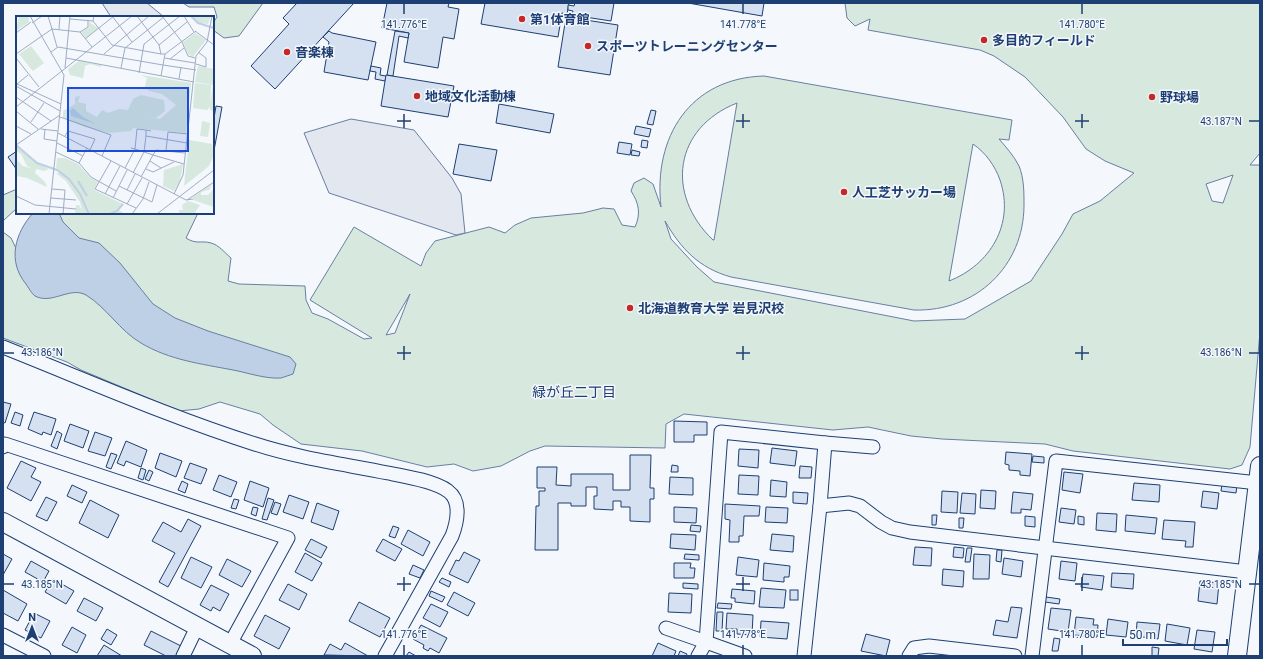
<svg xmlns="http://www.w3.org/2000/svg" width="1263" height="659" viewBox="0 0 1263 659" font-family="Roboto,'Noto Sans JP',sans-serif">
	<style>
		.green { fill: #d7e8df; stroke: #687fa3; fill-rule: evenodd }
		.parking { fill: #e3e8f0; stroke: #687fa3 }
		.water { fill: #bed0e5; stroke: #687fa3 }
		.building { fill: #d5e0f0; stroke: #1d3f73 }
		.lines { fill: none; stroke-linecap: round; stroke-linejoin: round }
		.street-casing { stroke: #1d3f73; stroke-width: 15 }
		.secondary-casing { stroke: #1d3f73; stroke-width: 20 }
		.street { stroke: #f4f7fb; stroke-width: 13 }
		.secondary { stroke: #f4f7fb; stroke-width: 18 }
		.ticks { fill: none; stroke: #1d3f73; stroke-width: 1.5 }
		.poi-dot { fill: #c62828; stroke: #f4f7fb; stroke-width: 1.5 }
		.labels { text-anchor: middle; dominant-baseline: central; stroke-width: 3; stroke-linejoin: round; paint-order: stroke }
		.poi-label { font-size: 13px; font-weight: bold; fill: #1d3f73; stroke: #f4f7fb; text-anchor: start }
		.neighbourhood-label { font-size: 14px; fill: #1d3f73; stroke: #f4f7fb }
		.inset-river { fill: none; stroke: #bed0e5; stroke-width: 2 }
		.inset-road { fill: none; stroke: #9eadc5; stroke-width: 1 }
		.view { fill: #1d4ed8; fill-opacity: 0.15; stroke: #1d4ed8; stroke-width: 2 }
		.inset-edge { fill: none; stroke: #1d3f73; stroke-width: 2 }
		.ticks-label { font-size: 10px; text-anchor: middle; fill: #1d3f73; stroke: #f4f7fb; stroke-width: 3; stroke-linejoin: round; paint-order: stroke }
	</style>
	<rect width="100%" height="100%" fill="#f4f7fb"/>
	<g class="green">
		<path d="M183,3H263L239,36L224,38L213,30V23L217,17L214,7H189Z"/>
		<path d="M845,3H1260V153L1250,165H1260V332L1250,447L1242,465L1230,469L1073,451L1045,444L942,439L911,436L868,427L833,430L684,414L666,424L665,448L545,446L530,451L501,466L473,471L454,464L427,467L362,451L301,444L273,425L260,414L220,402L199,409L179,411L81,370L67,362L3,338V232L11,238L26,269L71,289L171,323L45,213H198L186,238C197,245 201,240 211,243C219,245 225,253 231,258L228,281L239,284L305,286L306,300L312,313L328,319L364,339L372,338L310,300L354,227L421,266L426,253L435,241L489,227L505,233L515,225L531,218L583,213L603,208L614,209L622,225L635,227C641,214 639,203 631,191L634,183L644,178L653,184L661,207C653,137 690,78 764,76L1012,120L1009,140L999,139C1006,147 1014,156 1019,166C1024,178 1024,192 1024,205C1024,266 976,312 914,310L731,277C699,268 681,249 665,221L671,239L697,267L714,282L914,321L965,319L1031,281L1062,234L1073,214L1100,201L1134,173L1105,161L1086,149L1063,117L1025,77L994,56L980,50L868,30L870,19L855,26L847,18ZM737,103L714,240H713C665,194 674,128 737,103ZM973,144C986,153 995,166 1000,180C1015,224 990,265 949,281ZM1233,175L1223,203L1212,201L1206,184ZM410,294L395,333L386,335Z"/>
		<path d="M17,189V208L3,221V195Z"/>
	</g>
	<g class="parking">
		<path d="M102,3H147L164,17H111Z"/>
		<path d="M351,119L414,130L452,178L461,194L465,233L456,235L329,193L304,133Z"/>
	</g>
	<path class="water" d="M33,213H59L63,222L79,238L99,243L120,263L153,304L175,318L208,331L290,357L296,364L293,374C289,375 285,377 281,378C265,379 249,373 233,370C202,364 169,360 141,343C120,331 106,307 86,295C70,286 52,305 35,296C32,294 28,287 26,284C7,261 15,233 33,213Z"/>
	<g class="building">
		<path d="M297,3H354L275,89L251,66L289,24L283,18Z"/>
		<path d="M387,3H449L448,7L459,9L454,39L443,37L438,68L404,62L409,33L382,28Z"/>
		<path d="M485,3H569L567,14L562,13L558,37L481,24Z"/>
		<path d="M575,3H614L611,21L572,15L573,11L568,10V5L574,6Z"/>
		<path d="M688,3H764L762,16Z"/>
		<path d="M566,17L618,25L610,75L558,67Z"/>
		<path d="M329,31L332,33L376,42L368,80L324,72L329,42L323,37Z"/>
		<path d="M395,31L409,33L408,38L399,36L393,76L387,75Z"/>
		<path d="M371,66L381,68L380,75L386,76L385,81L375,79L376,72L370,71Z"/>
		<path d="M386,75L454,86L448,117L381,106Z"/>
		<path d="M499,104L554,114L550,133L496,123Z"/>
		<path d="M216,106L222,107L213,156V124Z"/>
		<path d="M651,110L656,111L653,125L647,124Z"/>
		<path d="M636,126L651,129L649,137L634,134Z"/>
		<path d="M642,140L648,141L647,148L641,147Z"/>
		<path d="M619,142L632,144L630,155L617,153Z"/>
		<path d="M459,144L497,150L491,181L453,174Z"/>
		<path d="M632,150L640,152L639,156L631,155Z"/>
		<path d="M17,151V170L8,157Z"/>
		<path d="M3,402L11,404L5,423L3,422Z"/>
		<path d="M15,412L23,415L20,426L11,423Z"/>
		<path d="M34,412L56,419L51,435L43,432L42,435L28,429Z"/>
		<path d="M674,421L707,422V435H694V442H674Z"/>
		<path d="M70,424L89,431L83,448L64,441Z"/>
		<path d="M57,431L62,434L57,449L51,446Z"/>
		<path d="M95,432L112,438L105,456L88,451Z"/>
		<path d="M126,441L147,450L141,467L126,461L124,466L117,463Z"/>
		<path d="M772,448L797,451L795,466L770,463Z"/>
		<path d="M739,449L759,450L758,468L738,466Z"/>
		<path d="M1006,452L1032,454L1030,476L1020,475V471L1009,470V465L1005,464Z"/>
		<path d="M111,453L117,455L111,469L106,467Z"/>
		<path d="M160,453L182,461L176,477L155,468Z"/>
		<path d="M630,455H651L650,488H654V499H650V522L630,521V507H621V501H613V510L594,509V496H597V487H586V506H571V503H558V550H535L536,506H539V491H545V488H537V467H557L556,485L571,486V474H613V490H630Z"/>
		<path d="M1033,456L1044,457V463L1032,462Z"/>
		<path d="M21,461L36,468L31,477L41,482L31,501L7,488Z"/>
		<path d="M190,463L207,469L201,484L184,478Z"/>
		<path d="M672,465L678,466V472H671Z"/>
		<path d="M800,466L812,467L811,478H799Z"/>
		<path d="M141,468L146,470L143,480L138,478Z"/>
		<path d="M149,470L153,472L149,481L145,479Z"/>
		<path d="M1064,472L1083,474L1080,493L1062,490Z"/>
		<path d="M219,475L237,482L231,497L213,490Z"/>
		<path d="M739,475L759,476L758,495L738,494Z"/>
		<path d="M670,477L693,478V495L669,494Z"/>
		<path d="M771,480L787,482L786,497L770,496Z"/>
		<path d="M182,481L188,484L185,493L178,490Z"/>
		<path d="M250,481L269,488L263,507L244,500Z"/>
		<path d="M1134,483L1160,485L1159,502L1132,500Z"/>
		<path d="M1222,484L1237,485L1236,493L1221,491Z"/>
		<path d="M72,485L87,492L82,503L67,496Z"/>
		<path d="M981,490L996,491L995,509L980,508Z"/>
		<path d="M942,491L958,492L957,513L941,512Z"/>
		<path d="M1203,491L1219,493L1217,509L1201,507Z"/>
		<path d="M793,492L808,493L807,504L793,503Z"/>
		<path d="M1013,492L1033,494L1031,510L1021,509V513H1011Z"/>
		<path d="M962,493L976,494L975,514L960,513Z"/>
		<path d="M289,495L309,502L303,519L283,512Z"/>
		<path d="M46,497L57,502L47,521L36,516Z"/>
		<path d="M268,498L274,500L267,520L262,519Z"/>
		<path d="M234,499L239,500L236,509L231,508Z"/>
		<path d="M90,500L119,515L108,538L79,523Z"/>
		<path d="M275,502L281,504L277,515L271,513Z"/>
		<path d="M317,503L339,511L333,530L311,522Z"/>
		<path d="M725,504L760,506L759,516H744L743,536H739V542H729L730,520L725,519Z"/>
		<path d="M253,507L258,508L256,516L251,514Z"/>
		<path d="M674,507L697,508L696,523L674,522Z"/>
		<path d="M766,507L788,508L787,523L765,522Z"/>
		<path d="M1061,508L1076,510L1074,524L1059,522Z"/>
		<path d="M1097,513L1117,514L1116,532L1096,530Z"/>
		<path d="M932,515H937L936,525H932Z"/>
		<path d="M1126,515L1157,518L1155,534L1125,531Z"/>
		<path d="M1025,516L1035,517V527L1025,526Z"/>
		<path d="M1078,516L1084,517V525L1078,524Z"/>
		<path d="M959,518H964L963,528H959Z"/>
		<path d="M188,519L201,526L168,587L159,582L175,553L152,541L163,522L181,532Z"/>
		<path d="M1164,520L1195,522L1193,547H1185L1186,541L1162,539Z"/>
		<path d="M691,525L701,526L700,532L690,531Z"/>
		<path d="M393,526L399,528L395,538L389,536Z"/>
		<path d="M408,530L430,542L423,556L401,544Z"/>
		<path d="M671,534L696,535L695,550L670,548Z"/>
		<path d="M772,534L794,536L793,552L770,550Z"/>
		<path d="M311,539L327,547L321,558L305,550Z"/>
		<path d="M383,539L402,549L395,561L376,551Z"/>
		<path d="M915,547L932,548L931,566L913,565Z"/>
		<path d="M954,547L964,548L963,558L953,557Z"/>
		<path d="M967,548H972L970,562H965Z"/>
		<path d="M997,550H1002L1001,562L996,561Z"/>
		<path d="M464,552L480,560L468,583L449,574L456,560L459,561Z"/>
		<path d="M305,553L322,563L312,581L295,572Z"/>
		<path d="M3,554L12,559L3,575Z"/>
		<path d="M685,554L699,555V560L684,559Z"/>
		<path d="M974,554L990,555L989,579H973Z"/>
		<path d="M191,557L212,567L201,588L181,578Z"/>
		<path d="M738,557L759,560L757,577L736,575Z"/>
		<path d="M1004,558L1023,561L1021,577L1002,574Z"/>
		<path d="M227,559L251,571L242,587L219,575Z"/>
		<path d="M31,561L49,571L43,582L25,572Z"/>
		<path d="M1061,561L1077,563L1075,581L1059,579Z"/>
		<path d="M674,563H691L690,568H695L694,578H674Z"/>
		<path d="M764,563L790,566L789,577H784V582L763,580Z"/>
		<path d="M413,565L424,570L420,578L409,574Z"/>
		<path d="M943,569L964,571L963,587L942,585Z"/>
		<path d="M1112,573L1134,574L1133,589L1111,587Z"/>
		<path d="M1083,574L1104,576L1102,590L1081,587Z"/>
		<path d="M442,578L451,582L449,587L439,582Z"/>
		<path d="M53,579L74,591L66,604L45,592Z"/>
		<path d="M1200,581L1219,583L1217,604L1198,601Z"/>
		<path d="M683,583L698,584V589L683,588Z"/>
		<path d="M288,584L307,594L299,610L279,600Z"/>
		<path d="M211,585L229,594L220,611L213,607L211,611L200,605Z"/>
		<path d="M761,588L786,590L784,608L759,607Z"/>
		<path d="M732,589L755,591L754,604L735,602V598H731Z"/>
		<path d="M3,590L27,604L18,621L3,613Z"/>
		<rect x="790" y="590" width="8" height="10"/>
		<path d="M431,591L445,597L442,602L429,596Z"/>
		<path d="M454,592L475,603L468,616L447,605Z"/>
		<path d="M669,593L692,594L691,613L668,612Z"/>
		<path d="M1046,597L1060,599L1059,604L1045,602Z"/>
		<path d="M84,598L103,608L96,621L77,611Z"/>
		<path d="M359,602L390,618L380,637L349,621Z"/>
		<path d="M718,603L732,604L731,609L717,608Z"/>
		<path d="M431,604L448,612L440,627L423,618Z"/>
		<path d="M1011,607L1022,608L1017,638L993,635L996,620L1008,622Z"/>
		<path d="M1051,608L1071,610L1068,632L1048,629Z"/>
		<path d="M717,612H723L722,631H716Z"/>
		<path d="M34,613L50,621L41,638L25,630Z"/>
		<path d="M727,613L753,615L752,635L737,634V629H726Z"/>
		<path d="M265,615L290,628L279,649L254,636Z"/>
		<path d="M1076,617L1094,619L1093,625H1098L1097,637L1074,635Z"/>
		<path d="M1108,619L1128,622L1126,637L1106,635Z"/>
		<path d="M761,621L789,623L787,639L760,637Z"/>
		<path d="M1137,622L1160,624L1158,639L1136,636Z"/>
		<path d="M1167,624L1190,628L1187,645L1165,641Z"/>
		<path d="M421,625L447,638L439,653L430,648L428,651L423,648L424,645L413,639Z"/>
		<path d="M72,627L86,635L77,653L62,645Z"/>
		<path d="M107,629L117,635L111,645L101,639Z"/>
		<path d="M1197,630L1215,632L1212,652L1194,649Z"/>
		<path d="M151,631L183,647L178,656H166L144,645Z"/>
		<path d="M866,634L890,640L886,656L861,651Z"/>
		<path d="M1054,638L1060,639L1058,651H1052Z"/>
		<path d="M345,643L368,656L324,655L330,644L341,650Z"/>
		<path d="M658,643L676,651L674,656H652Z"/>
		<path d="M104,645L122,656H97Z"/>
		<path d="M1152,647L1159,648L1158,656H1152Z"/>
		<path d="M680,651L687,654L686,656H678Z"/>
		<path d="M409,652L416,656H406Z"/>
	</g>
	<g class="lines">
		<g class="street-casing">
			<g id="street">
				<path d="M3,347C86,380 170,417 255,444C298,458 343,464 388,473C404,476 435,481 448,491C462,501 457,523 452,536L385,656"/>
				<path d="M3,447L5,444L288,538L230,644"/>
				<path d="M873,447L825,443L820,506L849,503L860,506L881,522L892,528L910,532L1247,572"/>
				<path d="M666,628L706,642L698,656"/>
				<path d="M3,635L44,656"/>
				<path d="M183,656L197,627"/>
				<path d="M745,656L706,642L721,432L825,443"/>
				<path d="M804,656L820,506"/>
				<path d="M909,656L914,648L929,646L1015,656"/>
				<path d="M1032,656L1056,461L1258,483"/>
			</g>
		</g>
		<g class="secondary-casing">
			<g id="secondary">
				<path d="M3,522L252,656"/>
				<path d="M1237,656L1260,466"/>
			</g>
		</g>
		<use href="#street" class="street"/>
		<use href="#secondary" class="secondary"/>
	</g>
	<path class="ticks" d="M404,4V14M743,4V14M1082,4V14M404,114V128M743,114V128M1082,114V128M397,121H411M736,121H750M1075,121H1089M1249,121H1259M404,346V360M743,346V360M1082,346V360M4,353H14M397,353H411M736,353H750M1075,353H1089M1249,353H1259M404,577V591M743,577V591M1082,577V591M4,584H14M397,584H411M736,584H750M1075,584H1089M1249,584H1259M404,645V655M743,645V655M1082,645V655"/>
	<g class="poi-dot">
		<circle cx="522" cy="19" r="4"/>
		<circle cx="984" cy="40" r="4"/>
		<circle cx="588" cy="46" r="4"/>
		<circle cx="287" cy="52" r="4"/>
		<circle cx="417" cy="96" r="4"/>
		<circle cx="1152" cy="97" r="4"/>
		<circle cx="844" cy="192" r="4"/>
		<circle cx="630" cy="308" r="4"/>
	</g>
	<g class="labels">
		<g class="poi-label">
			<text x="530" y="19">第1体育館</text>
			<text x="992" y="40">多目的フィールド</text>
			<text x="596" y="46">スポーツトレーニングセンター</text>
			<text x="295" y="52">音楽棟</text>
			<text x="425" y="96">地域文化活動棟</text>
			<text x="1160" y="97">野球場</text>
			<text x="852" y="192">人工芝サッカー場</text>
			<text x="638" y="308">北海道教育大学 岩見沢校</text>
		</g>
		<g class="neighbourhood-label">
			<text x="574" y="392">緑が丘二丁目</text>
		</g>
	</g>
	<g transform="translate(16 16)">
		<rect width="198" height="198" fill="#f4f7fb"/>
		<path d="M3,0H12L13,6L0,15ZM176,0H195L192,8L183,7ZM73,6L82,12L70,22L65,16L73,11ZM179,17L190,24L177,41L172,38L167,26ZM15,30L28,47L17,55L3,38ZM63,45L85,49V51L74,48L69,50L67,62L54,59L52,53ZM182,50L198,53V95L194,94V91L191,94L177,92L179,67L195,69L194,88L197,69L179,66ZM125,59L175,67L170,117L117,112L115,115L93,117L69,111L47,102V95L59,88V81L64,80L62,86L70,88V95L81,101L86,94L92,97L103,93L112,94L117,83L125,79L148,84L149,95L140,102L119,98L144,103L160,89L146,78L133,75L129,70L131,62ZM186,105L194,107L192,121L184,120ZM173,124L196,128L198,139L193,150L168,170ZM1,130L20,147L33,153L28,155L20,153L19,157L29,166L31,171L11,162L2,160L0,163V143L7,150L17,153L11,150L5,138L0,135ZM41,142H49L62,148L74,161L82,166L78,174L107,188L102,193L108,198H74L70,188L72,198H59L60,189H63L66,195L64,186L50,165L40,157H46L40,152ZM167,148L164,165L158,175L147,170L148,154ZM196,168L193,174L185,176V179H192L198,173V191L177,184V181ZM172,185L184,189L178,198H163V194H167L166,189Z" fill="#d7e8df"/>
		<path d="M57,92L67,101L80,108L55,100L54,95Z" fill="#bed0e5"/>
		<path class="inset-river" d="M175,0L182,7L198,12M0,129L21,147L41,154L53,163L64,178L73,198M62,165L71,180M94,198L101,195L107,188"/>
		<path class="inset-road" d="M14,0L48,59L33,198M32,0L36,13L64,16L72,11V5M78,0L77,5L96,29L145,38H149L180,15M96,0L116,26M121,0L143,29M146,0L166,26L172,40L179,42M168,0L178,16M54,3L77,5M16,7L26,0M43,13L44,0M179,15L198,29M64,16L76,31M0,17L15,6M69,23L98,0M35,36L42,31L147,49L145,60M0,38L36,13L41,31M88,38L133,0M145,38L143,29L171,6M149,38L147,49L180,54M0,42L23,71M50,42L178,66M149,42L154,43L168,32M154,43L179,47M180,48L190,51V42L182,36M49,52L54,0M105,52L109,32L149,0M123,57L128,28L164,0M163,63L165,51M1,68L45,88M1,68L12,59M0,70L44,95M0,81L35,105M0,91L116,0M0,95L22,113M44,101L95,119L86,140M15,106L28,87M0,110L15,118M25,113L42,115M29,113L28,123L41,125M135,115L130,114V120L171,127M42,117L170,184L177,183M49,120L52,115L79,123L74,134M130,120L128,136L119,133L121,113L130,114M41,127L67,140M0,129L44,99M150,135L152,116L172,118M40,136L63,147L75,161L100,175M95,145L79,173L120,192M134,145L145,152M63,147L71,132M168,148L137,139L140,134L169,137M109,152L119,133L115,132M130,153L137,156L158,146M117,157L128,136L137,139L125,161M103,170L136,186L141,169M36,173L49,174L47,198M111,174L119,158M89,178L104,150M158,178L167,159L180,40L191,26L196,0M0,180L19,189L60,193M35,182L60,184M97,182L111,154M171,184L198,166M111,188L126,162M116,198L127,183L133,166M141,198L198,154"/>
		<path class="view" d="M52,72H172V135H52Z"/>
		<rect width="198" height="198" class="inset-edge"/>
	</g>
	<g class="ticks-label">
		<text x="404" y="28">141.776°E</text>
		<text x="743" y="28">141.778°E</text>
		<text x="1082" y="28">141.780°E</text>
		<text x="1221" y="125">43.187°N</text>
		<text x="42" y="356">43.186°N</text>
		<text x="1221" y="356">43.186°N</text>
		<text x="42" y="588">43.185°N</text>
		<text x="1221" y="588">43.185°N</text>
		<text x="404" y="638">141.776°E</text>
		<text x="743" y="638">141.778°E</text>
		<text x="1082" y="638">141.780°E</text>
	</g>
	<rect width="1263" height="659" fill="none" stroke="#1d3f73" stroke-width="8"/>
	<g transform="translate(32 627)" stroke="#f4f7fb" stroke-width="3" paint-order="stroke">
	<path d="M0-3L7 15L0 10L-7 15Z" fill="#1d3f73"/>
	<text y="-6" font-size="11" font-weight="bold" text-anchor="middle" fill="#1d3f73">N</text>
	</g>
	<path d="M1123 639v6h104v-6" fill="none" stroke="#1d3f73" stroke-width="2"/>
	<text x="1129" y="639" font-size="12" fill="#1d3f73" stroke="#f4f7fb" stroke-width="3" paint-order="stroke">50 m</text>
</svg>
